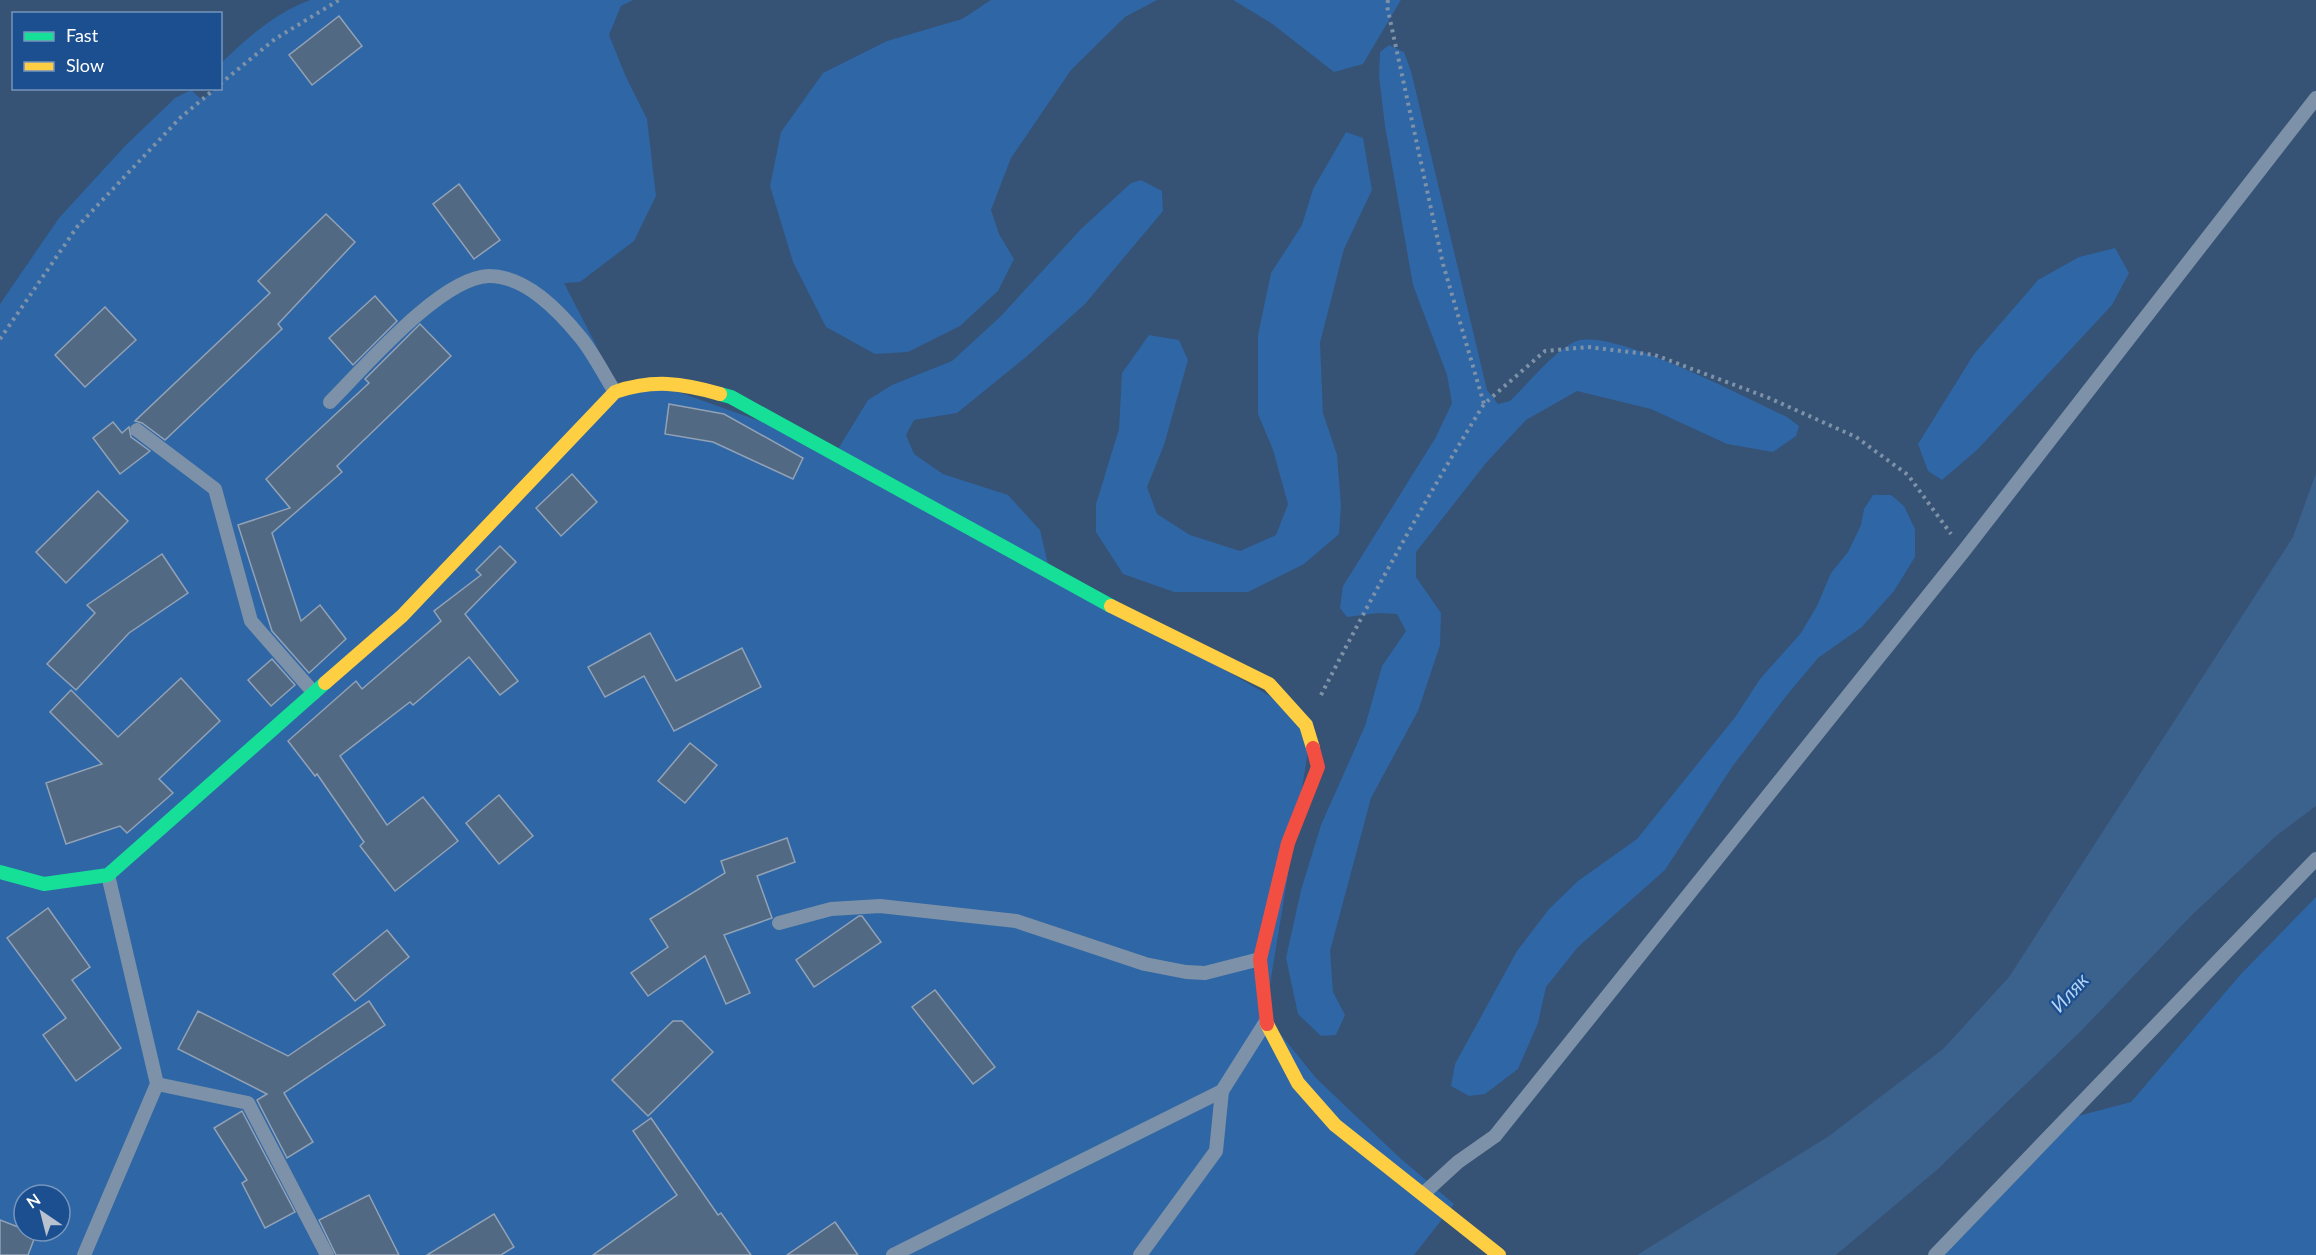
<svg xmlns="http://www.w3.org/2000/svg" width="2316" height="1255" viewBox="0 0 2316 1255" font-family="Lato,sans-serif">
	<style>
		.green { fill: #2f66a5; fill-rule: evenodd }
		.water { fill: #3b618d }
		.building { fill: #526984; stroke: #92a2b6; stroke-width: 1.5 }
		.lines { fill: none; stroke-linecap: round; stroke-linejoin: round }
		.path { stroke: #7d92a8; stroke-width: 4; stroke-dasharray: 3 4.5; stroke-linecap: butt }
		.lane { stroke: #7d92a8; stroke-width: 14 }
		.fast { stroke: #16e098; stroke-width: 14 }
		.slow { stroke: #ffcf43; stroke-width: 14 }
		.jam { stroke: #f24e42; stroke-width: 14 }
		.labels { text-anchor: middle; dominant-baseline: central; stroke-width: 4.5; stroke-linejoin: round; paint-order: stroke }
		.water-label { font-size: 20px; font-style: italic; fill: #b5d3f5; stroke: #1b4f8f }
	</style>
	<rect width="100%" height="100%" fill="#365274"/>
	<g class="green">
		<path d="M310,0H633L621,6L609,35L626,77L647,119L656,196L634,241L580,282L564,283L595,343L615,391L639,378L838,449L868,400L892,385L952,361L1000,317L1081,229L1131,183L1141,180L1162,191L1163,211L1085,304L1026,357L957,413L914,420L906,435L914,454L943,474L1008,495L1040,530L1049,568L1313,721L1265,1015L1316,1078L1400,1158L1454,1204L1414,1255H0V304L59,218L124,147L175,98L191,90L202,100L215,89L220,88L221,63C247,38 275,13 310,0ZM24,1195H60V1231H24Z"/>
		<path d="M991,0H1157L1125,17L1071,70L1011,158L991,210L999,234L1014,259L998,291L960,326L908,352L875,354L826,327L793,262L770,186L781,132L823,73L887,41L962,19Z"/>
		<path d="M1233,0H1401L1363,64L1334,72L1271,23Z"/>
		<path d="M1389,45L1404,52L1411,71L1487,390L1498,404L1510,401C1528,384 1552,353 1574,342C1609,325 1748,399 1787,417L1799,426L1796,436L1773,452L1727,444L1651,409L1577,391L1526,420L1486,463L1416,552V577L1441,613L1440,645L1418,711L1371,798L1330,951L1333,992L1345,1015L1336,1035L1321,1036L1298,1014L1286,958L1301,890L1321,825L1365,726L1382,666L1406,631L1397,614L1379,613L1347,617L1340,608L1343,586L1436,437L1452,403L1447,375L1413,285L1385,126L1379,76L1380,52Z"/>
		<path d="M1346,132L1363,138L1372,190L1344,249L1320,343L1323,413L1337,455L1341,506L1339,534L1304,564L1248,592H1174L1123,574L1096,532V504L1119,429L1122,373L1149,335L1179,340L1188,360L1164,445L1147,487L1157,514L1190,535L1240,551L1276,535L1288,504L1273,450L1258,414V335L1271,273L1302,225L1313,189Z"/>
		<path d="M2115,248L2129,273L2112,305L1977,450L1942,480L1928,471L1918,444L1974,354L2038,280L2079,257Z"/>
		<path d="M1873,495H1891L1904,506L1915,529V557L1894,591L1862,627L1818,658L1787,695L1732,767L1665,870L1578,947L1546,987L1538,1023L1518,1069L1485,1094L1469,1096L1451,1086L1455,1064L1517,951L1549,909L1578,881L1637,839L1736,716L1760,679L1801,633L1817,606L1831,573L1848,552L1861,525L1864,509Z"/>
		<path d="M2316,897V1255H1944L2078,1116L2131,1102L2241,974Z"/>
	</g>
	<path class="water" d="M2316,473V806L2276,836L2191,916L2081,1031L1938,1169L1836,1255H1637L1829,1136L1943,1049L2009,977L2293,537Z"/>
	<g class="building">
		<path d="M339,16L362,46L312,85L289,55Z"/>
		<path d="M459,184L500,240L474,259L433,204Z"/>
		<path d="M326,214L355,242L278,324L282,329L165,440L142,423L135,421L270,293L258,281Z"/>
		<path d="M375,296L397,321L353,365L329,338Z"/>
		<path d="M105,307L136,340L85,387L55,355Z"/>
		<path d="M420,324L451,356L337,466L342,472L272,533L301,621L320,605L346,639L309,673L272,631L238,525L290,508L266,479L369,383L365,379Z"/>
		<path d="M669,404L724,414L803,458L793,479L713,442L665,434Z"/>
		<path d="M113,422L122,433L129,427L131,437L150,451L120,474L93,438Z"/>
		<path d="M572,474L597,502L561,536L536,508Z"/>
		<path d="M98,491L128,521L66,583L36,552Z"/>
		<path d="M500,546L516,562L465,614L518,681L500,695L469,657L413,705L410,702L340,756L387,825L423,797L458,841L395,891L360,846L364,842L317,774L315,776L288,741L356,681L362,689L441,621L434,611L481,575L476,570Z"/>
		<path d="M162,554L188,593L129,633L76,690L47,664L95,613L87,605Z"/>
		<path d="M650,633L676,681L742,648L761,687L674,731L644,676L605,697L588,667Z"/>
		<path d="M272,659L295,685L271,706L248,680Z"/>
		<path d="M181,678L220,721L159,779L173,793L127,833L120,826L66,844L46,783L102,764L50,712L71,690L118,737Z"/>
		<path d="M690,743L717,765L685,803L658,781Z"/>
		<path d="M499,795L533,836L499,864L466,823Z"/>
		<path d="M787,838L795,862L757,876L772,918L724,935L750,993L726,1004L705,956L648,996L631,973L668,947L650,919L725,873L721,861Z"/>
		<path d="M48,908L90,967L72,980L121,1048L76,1081L43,1035L66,1018L7,938Z"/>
		<path d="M859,916H862L881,942L814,987L796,960Z"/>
		<path d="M387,930L409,957L355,1001L333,974Z"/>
		<path d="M935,990L995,1067L973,1084L912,1007Z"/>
		<path d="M369,1001L385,1025L284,1093L313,1142L287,1158L257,1100L267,1094L178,1049L198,1011L288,1056Z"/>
		<path d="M673,1021H682L713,1052L648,1116L612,1080Z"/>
		<path d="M242,1111L295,1212L265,1228L242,1183L247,1180L214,1128Z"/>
		<path d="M651,1118L718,1215L721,1213L751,1255H593L677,1195L633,1131Z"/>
		<path d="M369,1195L399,1255H336L319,1220Z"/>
		<path d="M494,1214L514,1247L501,1255H427Z"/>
		<path d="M0,1220L36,1234L28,1255H0Z"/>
		<path d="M835,1222L858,1255H787Z"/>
	</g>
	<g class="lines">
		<g class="path">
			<path d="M1388,0L1387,6L1443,264L1484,404L1545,351L1588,347L1655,355L1769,398L1856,437L1908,475L1951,534"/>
			<path d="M220,84L275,39L339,0"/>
			<path d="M0,339L77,227L180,118L216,88"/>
			<path d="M1321,695C1372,596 1425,499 1484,404"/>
		</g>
		<g class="lane">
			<path d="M330,402C364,368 441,277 489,276C526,276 559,311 581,338C594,354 604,375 615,392"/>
			<path d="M137,430L215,489L251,621L314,693"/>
			<path d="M779,923L831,909L880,906L1016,921L1145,964L1186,972L1205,973L1260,959"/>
			<path d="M157,1084L248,1103L327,1255"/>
			<path d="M1423,1194L1458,1162L1495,1136L1963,552L2316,98"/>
			<path d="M84,1255L157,1084L108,875"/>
			<path d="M893,1255L1222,1091L1265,1023"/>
			<path d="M1140,1255L1216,1151L1222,1091"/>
			<path d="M1935,1255L2316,859"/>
		</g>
		<g class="fast">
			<path d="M720,394L731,397L1111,606"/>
			<path d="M0,872L44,884L108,875L325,683"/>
		</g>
		<g class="slow">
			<path d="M1111,606L1269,684L1306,725L1313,748"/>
			<path d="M325,683L402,616L615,392C653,379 682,383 720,394"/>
			<path d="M1267,1024L1298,1083L1335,1125L1499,1255"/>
		</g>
		<path class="jam" d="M1267,1024L1260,959L1288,843L1318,767L1313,748"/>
	</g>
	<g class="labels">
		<g class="water-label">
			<text transform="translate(2069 992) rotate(-47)">Иляк</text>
		</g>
	</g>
	<rect x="12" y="12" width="210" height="78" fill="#1b4f8f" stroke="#7695bc" stroke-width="1.5"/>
	<rect x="24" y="32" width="30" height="9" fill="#16e098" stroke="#7695bc" stroke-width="1.5"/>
	<text x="66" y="42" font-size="18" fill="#ffffff">Fast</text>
	<rect x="24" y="62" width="30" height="9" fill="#ffcf43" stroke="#7695bc" stroke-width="1.5"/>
	<text x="66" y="72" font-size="18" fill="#ffffff">Slow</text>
	<g transform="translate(42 1213) rotate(325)"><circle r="28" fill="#1b4f8f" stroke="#7695bc" stroke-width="1.5"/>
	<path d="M0-4.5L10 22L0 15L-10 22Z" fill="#b9c2ce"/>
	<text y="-9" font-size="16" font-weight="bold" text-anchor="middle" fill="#ffffff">N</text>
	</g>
</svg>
